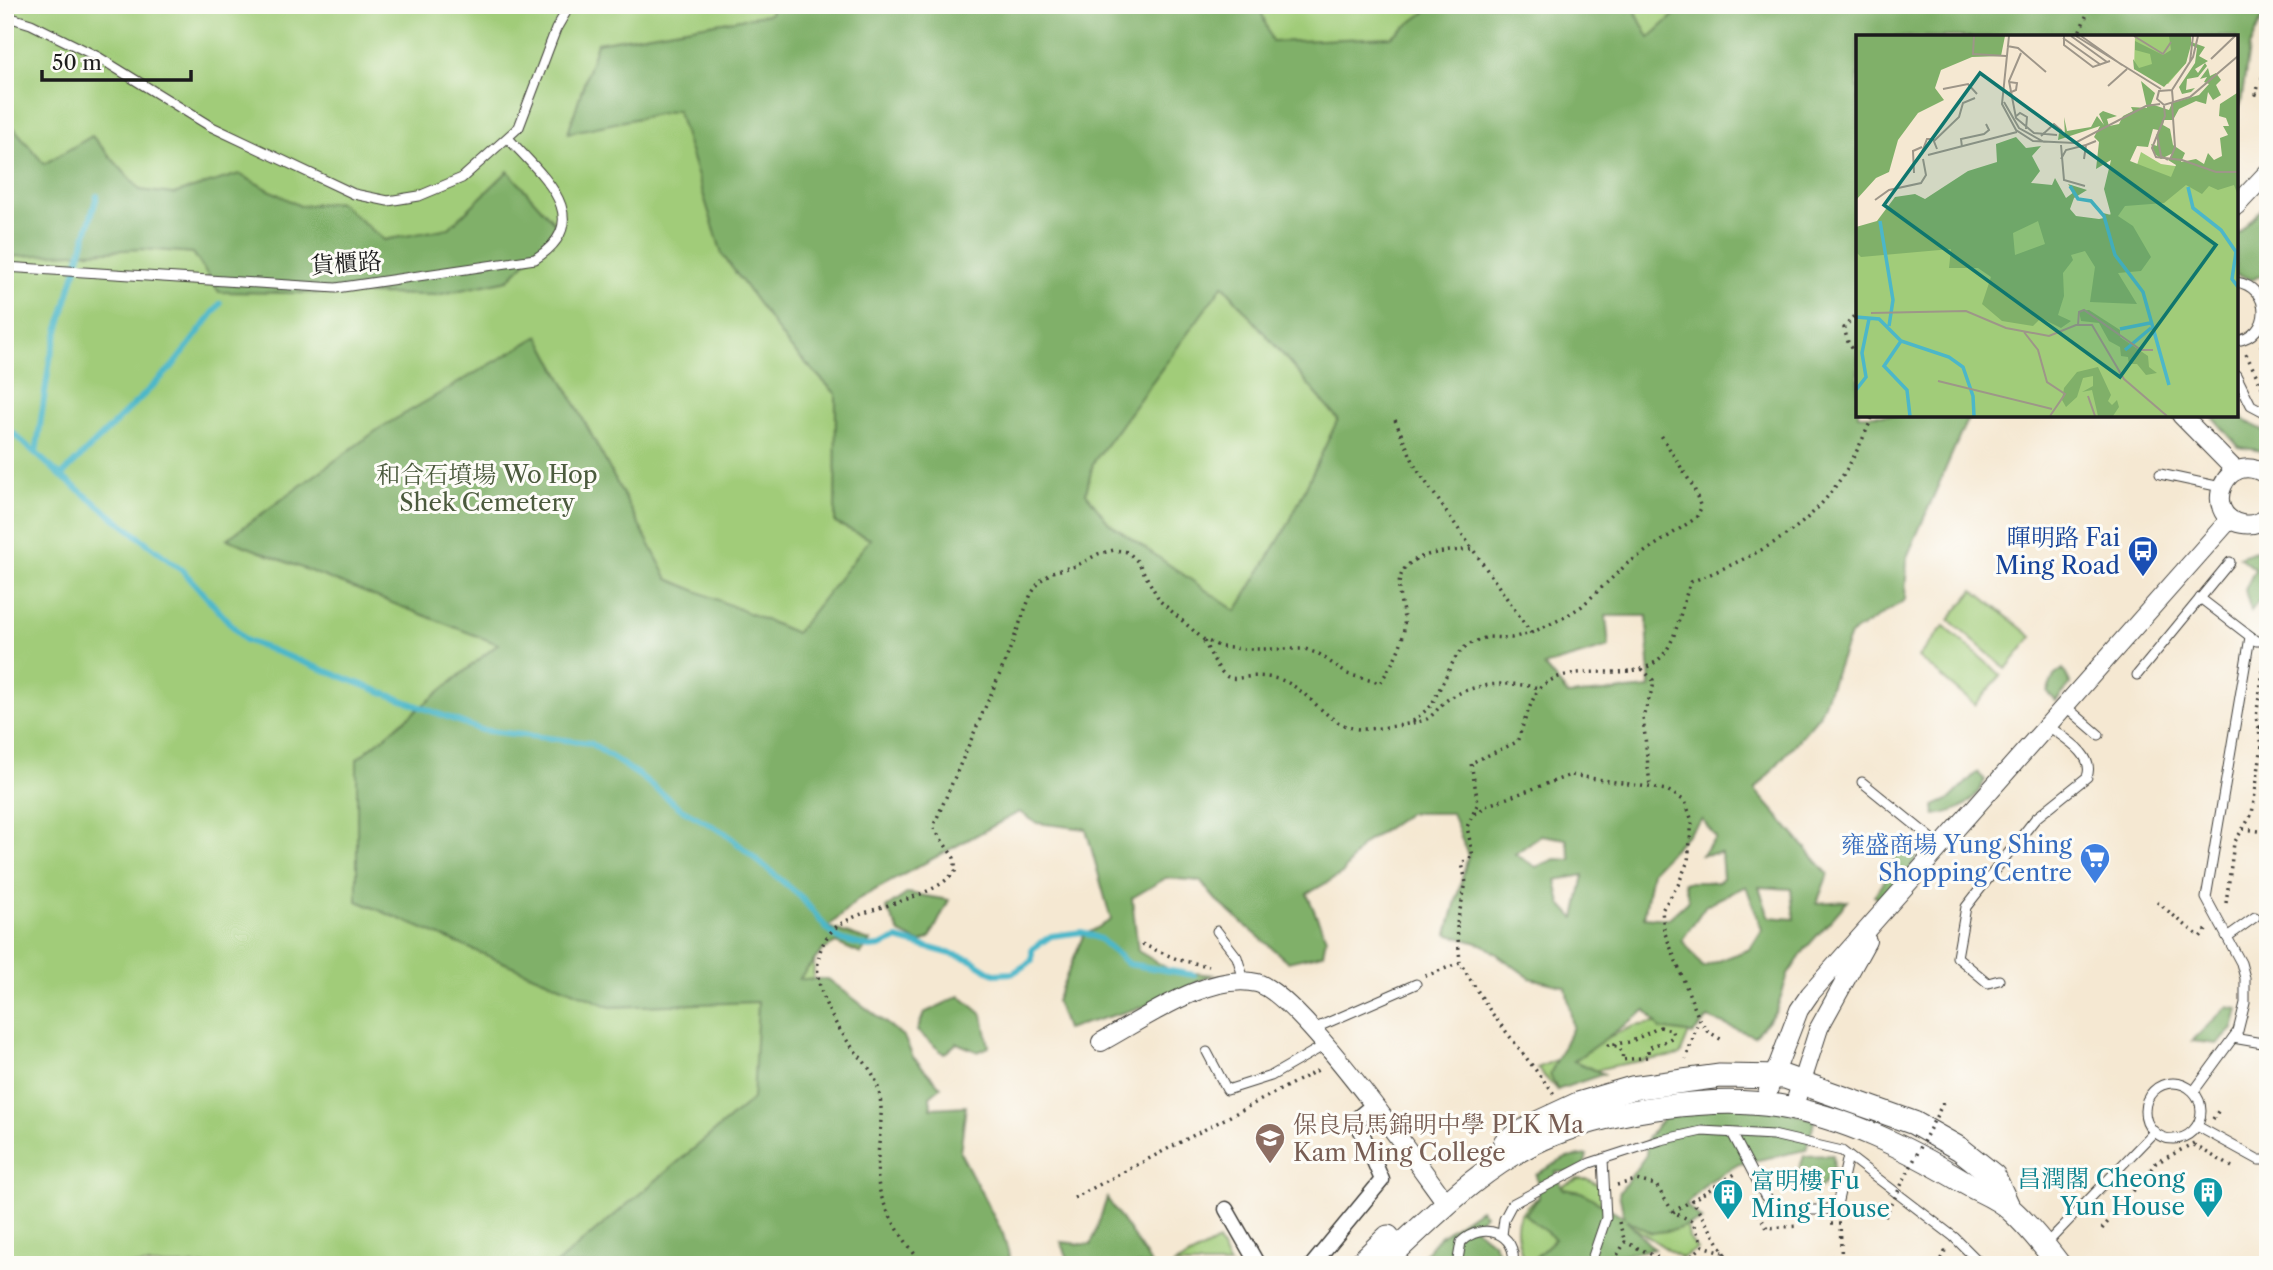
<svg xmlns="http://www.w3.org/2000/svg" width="2273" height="1270" viewBox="0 0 2273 1270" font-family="'Libre Caslon Text','Noto Serif TC',serif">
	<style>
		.green { fill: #a1cc79; stroke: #5e744a; stroke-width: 2 }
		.forest { fill: #80b069; stroke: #4e6642; stroke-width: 2; fill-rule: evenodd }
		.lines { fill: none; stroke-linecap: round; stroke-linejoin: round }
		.stream { stroke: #4cb7c9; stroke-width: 6 }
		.service-casing { stroke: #3d3b37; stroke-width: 11 }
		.pedestrian-casing { stroke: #3d3b37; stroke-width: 17 }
		.minor-casing { stroke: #3d3b37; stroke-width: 20 }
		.tertiary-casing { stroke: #3d3b37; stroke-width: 25 }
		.path { stroke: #3d3b37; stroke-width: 3.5; stroke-dasharray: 2 5; stroke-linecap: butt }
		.service { stroke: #fff; stroke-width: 9 }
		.pedestrian { stroke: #fff; stroke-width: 14 }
		.minor { stroke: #fff; stroke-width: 18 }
		.tertiary { stroke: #fff; stroke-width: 23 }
		.path-bridge { stroke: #3d3b37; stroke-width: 3.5; stroke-dasharray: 2 5; stroke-linecap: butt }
		.labels { text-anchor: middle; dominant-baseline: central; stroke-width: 6; stroke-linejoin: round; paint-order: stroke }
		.street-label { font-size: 24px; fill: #1c1c1c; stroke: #fdfcf7 }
		.park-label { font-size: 24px; fill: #4b5a3d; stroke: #fdfcf7 }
		.transit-label { font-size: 24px; fill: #164399; stroke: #fdfcf7; text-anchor: end }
		.shop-label { font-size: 24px; fill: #366cbe; stroke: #fdfcf7; text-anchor: end }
		.education-label { font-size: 24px; fill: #785e54; stroke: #fdfcf7; text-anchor: start }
		.culture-label { font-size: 24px; fill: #0d838f; stroke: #fdfcf7; text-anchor: end }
		.inset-river { fill: none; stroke: #4cb7c9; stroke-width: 3.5 }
		.inset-road { fill: none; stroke: #9e9689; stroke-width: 2 }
		.view { fill: #0f766e; fill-opacity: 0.15; stroke: #0f766e; stroke-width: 3.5 }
		.inset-edge { fill: none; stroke: #1c1c1c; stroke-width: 3.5 }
	</style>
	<rect width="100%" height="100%" fill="#fdfcf7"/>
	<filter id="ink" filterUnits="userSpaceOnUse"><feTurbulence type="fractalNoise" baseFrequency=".0143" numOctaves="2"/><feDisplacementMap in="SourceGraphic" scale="14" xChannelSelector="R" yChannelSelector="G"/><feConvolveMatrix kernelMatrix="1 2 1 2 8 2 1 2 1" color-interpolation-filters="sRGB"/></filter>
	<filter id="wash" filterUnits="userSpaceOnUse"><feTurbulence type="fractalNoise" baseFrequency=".00686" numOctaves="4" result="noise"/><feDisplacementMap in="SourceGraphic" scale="28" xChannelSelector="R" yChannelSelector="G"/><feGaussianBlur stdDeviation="1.57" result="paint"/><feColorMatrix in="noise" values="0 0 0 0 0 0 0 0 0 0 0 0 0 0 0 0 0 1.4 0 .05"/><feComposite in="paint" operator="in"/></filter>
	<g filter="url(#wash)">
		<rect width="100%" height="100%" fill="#f5e8d2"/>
		<g class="green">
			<path d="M5,5H1827L1355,573L884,760L816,940L795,1209L814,1265H5Z"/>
			<path d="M1974,590L2032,637L2006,669L1949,620Z"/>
			<path d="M1944,626L2001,675L1975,705L1918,657Z"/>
			<path d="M1682,1019H1695L1680,1055C1642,1062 1588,1064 1557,1090L1537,1068L1634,1026Z"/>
			<path d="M1578,1179H1588L1603,1187L1605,1246L1597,1265H1523C1523,1252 1516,1240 1517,1227C1517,1200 1559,1188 1578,1179Z"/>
			<path d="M1634,1185L1687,1225L1689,1238L1697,1249L1681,1258L1624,1221Z"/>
			<path d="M1218,1241L1230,1265H1173Z"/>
		</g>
		<g class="forest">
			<path d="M772,5H1259L1272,42L1391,37L1435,5H1632L1649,38L1685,5H2268L2249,48L2241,103L2236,112V37H1858V415H1969L1907,557L1905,600L1850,635L1819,716L1755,790L1828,874L1817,903L1848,901L1806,948L1788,975L1776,1011L1754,1036L1708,1018L1693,1034L1660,1029L1646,1010L1574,1061L1604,1074L1557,1090L1550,1074L1573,1027L1566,987L1530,978L1484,945L1447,934L1468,856L1452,813H1409L1361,846L1342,874L1307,894L1326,938L1323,954L1288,962L1216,900L1200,881L1166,878L1132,898L1138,951L1172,971L1213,975L1149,1005L1066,1029L1056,1001L1083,936L1111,920L1086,829L1037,823L1019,812L860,898L828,927L870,941L861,954L836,943L822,951L799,979H828L904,1037L913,1057L941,1087L930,1096L931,1108L966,1106L960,1152L1003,1234L1012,1265H555L753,1099L758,1002L610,1007L357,901V759L498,644L227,539L380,428L539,336L668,579L796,633L870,539L835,523L836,394L789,346L722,254L677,110L568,133L597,43L770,14ZM1223,285L1338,419L1288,525L1236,611L1109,523L1086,493L1093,463ZM1606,616H1647L1650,688L1568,695L1544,666L1609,647ZM1702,819L1716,838L1701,855L1721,853L1723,878L1718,882H1684L1689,900L1668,919L1644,917L1652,871ZM1541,835L1566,839L1571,860L1555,859L1536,867L1515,854ZM1584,875L1575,918H1574L1561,904L1556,880ZM1746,886L1762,930L1750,949L1703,967L1682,940L1706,905ZM1759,887L1791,889L1794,919L1769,917Z"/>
			<path d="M8,121L44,164L92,136L140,190L173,194L239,174L300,206L339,202L384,240L449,228L508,171L559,228L508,280L437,295L219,292L193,253L142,249L5,257Z"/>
			<path d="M2264,206L2268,207V273L2253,279L2236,275V236Z"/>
			<path d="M2236,408L2245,420L2268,434V452L2239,447L2211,415H2236Z"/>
			<path d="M2255,551L2268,556V589L2251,611L2245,590L2255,569L2239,557Z"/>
			<path d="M2063,669L2071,684L2056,701L2047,692L2054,676Z"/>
			<path d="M1977,772L1985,780C1974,803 1960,812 1935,815L1934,806L1950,799Z"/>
			<path d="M1921,843C1915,869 1900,883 1879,899L1874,896L1891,870L1899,844Z"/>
			<path d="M908,893L949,900L930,938L920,943L900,933L886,908Z"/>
			<path d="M960,996L983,1015L989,1047L978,1052L957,1043L944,1054L917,1031L924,1013Z"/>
			<path d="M2227,1007L2238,1009L2233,1029L2218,1044L2192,1041Z"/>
			<path d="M1749,1098L1815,1120L1806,1150L1739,1164L1707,1183L1686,1205L1702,1220L1674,1230L1651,1233L1626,1220L1654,1249L1597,1259V1265H1527L1555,1239L1524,1214L1539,1198L1536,1174L1566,1158L1587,1155L1583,1172H1555L1563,1189L1581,1192L1624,1217L1619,1193L1646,1155L1647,1138L1664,1118Z"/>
			<path d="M1833,1155L1834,1171L1820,1189L1792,1190L1804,1156Z"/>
			<path d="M1107,1198L1149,1260L1151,1265H1071L1061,1242L1091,1245Z"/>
			<path d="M1480,1209L1485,1214L1474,1227L1493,1242L1501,1258L1496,1265H1415L1439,1237Z"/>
		</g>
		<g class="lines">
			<g class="stream">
				<path d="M5,426L61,476L184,572L245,640L481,730L590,743L640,776L680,808L725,833L801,897L828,930L839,939L869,947L880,946L897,939L970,959L994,974L1013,973L1032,961V949L1051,936L1082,932L1100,939L1128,964L1194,975"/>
				<path d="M36,453L50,359L97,196"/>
				<path d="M61,476L172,367L220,304"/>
			</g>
		</g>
	</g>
	<g filter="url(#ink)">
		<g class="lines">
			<g class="service-casing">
				<g id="service">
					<path d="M5,16L31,24L98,57L210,126L354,194L388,201L419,196L462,178L519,127L556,29L570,5"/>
					<path d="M2266,78L2268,79"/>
					<path d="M5,267L336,288L535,259C598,219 541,175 508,138"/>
					<path d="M2236,282C2272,287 2272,336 2236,341"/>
					<path d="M2236,375L2251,405L2268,414"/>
					<path d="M2160,474L2221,487"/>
					<path d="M2200,598L2256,641H2268"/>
					<path d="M2137,675L2230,562"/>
					<path d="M2064,705L2099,735"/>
					<path d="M1862,782L1941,846"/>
					<path d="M1217,931L1237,957L1245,983"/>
					<path d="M2227,937L2255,917"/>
					<path d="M1999,980L1988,983L1957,957L1966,907L2036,818L2087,777C2096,754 2062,737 2047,725"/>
					<path d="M1311,1030L1416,984"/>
					<path d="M2233,1038L2268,1044"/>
					<path d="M1207,1052L1227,1090L1271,1076L1325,1045"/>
					<circle cx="2173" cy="1111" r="28"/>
					<path d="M2194,1091L2238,1031L2245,1003V978L2241,963L2206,898L2250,637"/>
					<path d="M2197,1126L2259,1160H2268"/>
					<path d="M1732,1133L1765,1196L1778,1210H1826L1837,1205L1848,1156"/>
					<path d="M1502,1235L1504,1219L1512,1204L1590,1163L1661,1140L1702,1131L1773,1135L1842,1151L1954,1237L1982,1265"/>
					<path d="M2046,1244L2154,1132"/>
					<path d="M1457,1265L1461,1242C1482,1221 1518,1232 1513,1265"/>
					<path d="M1590,1265L1606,1218L1603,1159"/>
				</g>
			</g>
			<g class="pedestrian-casing">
				<g id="pedestrian">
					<path d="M1226,1209L1258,1265"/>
					<path d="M1312,1265L1382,1180L1356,1119L1373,1105"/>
				</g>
			</g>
			<g class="minor-casing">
				<g id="minor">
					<path d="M2236,206L2268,172"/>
					<path d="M2181,415L2236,471"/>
					<path d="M2268,476C2225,445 2199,516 2242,524C2252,526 2260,523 2268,517"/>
					<path d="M1101,1042C1142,1020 1210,971 1257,983C1299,994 1417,1163 1447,1204"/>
					<path d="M1763,1104L1799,1010L1810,994L2230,519"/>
					<path d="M1793,1109L1819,1028L1867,941"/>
				</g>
			</g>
			<g class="tertiary-casing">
				<g id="tertiary">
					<path d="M1505,1143L1535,1124L1578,1104L1632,1088L1720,1076L1785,1077L1914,1123L1960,1149L1994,1176L2008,1206"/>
					<path d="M1359,1265L1388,1237"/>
					<path d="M1381,1265C1432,1217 1487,1160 1553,1134C1614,1110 1713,1095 1778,1106C1845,1117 1907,1148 1964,1182C1979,1191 1998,1197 2010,1209C2028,1225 2044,1245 2059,1265"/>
				</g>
			</g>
			<g class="path">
				<path d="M2077,37L2091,5"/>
				<path d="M2263,66L2268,18"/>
				<path d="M2258,87L2256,94L2268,97"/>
				<path d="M1858,311L1844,328L1848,342L1858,357"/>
				<path d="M2260,347L2268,343"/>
				<path d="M2246,354L2267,397"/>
				<path d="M1395,420L1416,468L1531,633"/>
				<path d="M1204,641C1233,702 1229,667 1278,679C1309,687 1325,726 1359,729C1372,730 1416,724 1427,719C1434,715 1440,705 1447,700C1474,682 1509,681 1539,688"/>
				<path d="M1642,669L1653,680V687L1643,717L1650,786"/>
				<path d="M1413,721L1431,706L1455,658L1467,645L1487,637L1511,638L1531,633L1563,618L1582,606L1628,563L1696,518L1701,508L1694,488L1659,432"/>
				<path d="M2259,727L2268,728"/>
				<path d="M1475,814L1488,805L1571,775L1667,790L1685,801L1692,821L1688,861L1678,885L1662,910L1664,931L1699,1019L1686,1059"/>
				<path d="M2243,829L2268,832"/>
				<path d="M2157,902L2200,937L2207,929"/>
				<path d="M2226,903L2234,843L2252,814L2262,745L2256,717L2264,664L2268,665"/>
				<path d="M1457,923L1466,883L1462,863L1473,856L1467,827L1478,803L1471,763L1517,742C1522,729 1532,696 1540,688C1572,658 1629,685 1658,660C1678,643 1680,606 1691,582C1789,542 1832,516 1873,415"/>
				<path d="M1457,926L1460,962"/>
				<path d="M1142,944L1179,960L1209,966"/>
				<path d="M1425,976L1460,963L1491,1012L1554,1094"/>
				<path d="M1699,1019L1707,1031L1724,1041"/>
				<path d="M1660,1027L1672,1030L1673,1036C1666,1044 1656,1042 1648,1049V1057L1622,1060L1623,1052L1617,1046L1608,1045L1630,1042Z"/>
				<path d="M2213,1119L2219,1110"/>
				<path d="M2194,1145L2232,1167"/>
				<path d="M1617,1185L1636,1180L1656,1185L1673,1212L1692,1221L1703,1246"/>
				<path d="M1074,1198L1322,1068"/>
				<path d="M1691,1199L1725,1253L1718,1265"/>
				<path d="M1755,1208L1767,1228L1799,1226"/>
				<path d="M1673,1212L1735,1174"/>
				<path d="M1619,1222L1625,1242"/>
				<path d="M1831,1224H1840L1842,1265"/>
				<path d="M2102,1229L2156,1163L2196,1142"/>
				<path d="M1614,1261L1625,1242L1674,1265"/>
				<path d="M922,1265C906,1241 880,1209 878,1180C875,1149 887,1114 877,1084C872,1067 854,1052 844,1036C824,1007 804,965 830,933C854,905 931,904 956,870L954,858L933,827L1005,662L1031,594L1040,581L1052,572L1076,566L1098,554L1114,550L1128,552L1138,562L1160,601L1203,639L1221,647L1243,649H1305L1319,654L1347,674L1380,683C1391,666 1402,648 1404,629C1406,614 1398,600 1399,586C1400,550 1448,552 1473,549"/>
				<path d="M1612,1265L1614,1261L1623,1265"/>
				<path d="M1681,1265L1703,1246L1723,1252"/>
				<path d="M1937,1265L1945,1252L1949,1255"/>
			</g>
			<use href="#service" class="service"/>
			<use href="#pedestrian" class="pedestrian"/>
			<use href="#minor" class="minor"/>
			<use href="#tertiary" class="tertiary"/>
			<path class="path-bridge" d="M1885,1217L1945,1099"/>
		</g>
	</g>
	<defs>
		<g id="bus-pin" transform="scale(1.575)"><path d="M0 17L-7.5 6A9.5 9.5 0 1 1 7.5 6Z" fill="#1a4fb4" stroke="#fdfcf7"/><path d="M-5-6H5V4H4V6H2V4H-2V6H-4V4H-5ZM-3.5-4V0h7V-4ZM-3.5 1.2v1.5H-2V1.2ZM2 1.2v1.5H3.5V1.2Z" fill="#fff"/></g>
		<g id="supermarket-pin" transform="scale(1.575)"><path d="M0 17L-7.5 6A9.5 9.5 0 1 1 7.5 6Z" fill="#3f7fe0" stroke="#fdfcf7"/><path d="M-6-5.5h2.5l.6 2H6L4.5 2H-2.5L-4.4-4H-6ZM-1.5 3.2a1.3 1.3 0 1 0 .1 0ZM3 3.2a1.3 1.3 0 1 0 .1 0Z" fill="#fff"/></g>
		<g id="school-pin" transform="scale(1.575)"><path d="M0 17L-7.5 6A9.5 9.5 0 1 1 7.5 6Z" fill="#8d6e63" stroke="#fdfcf7"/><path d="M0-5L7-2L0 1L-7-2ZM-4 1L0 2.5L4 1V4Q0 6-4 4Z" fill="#fff"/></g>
		<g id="building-pin" transform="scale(1.575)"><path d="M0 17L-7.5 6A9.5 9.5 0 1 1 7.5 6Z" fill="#0f9aa8" stroke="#fdfcf7"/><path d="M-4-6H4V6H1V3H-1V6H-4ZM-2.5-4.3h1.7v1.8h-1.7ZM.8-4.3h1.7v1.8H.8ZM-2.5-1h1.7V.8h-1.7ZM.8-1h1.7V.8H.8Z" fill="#fff"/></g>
	</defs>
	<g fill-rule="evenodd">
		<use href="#bus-pin" x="2143" y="551"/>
		<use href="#supermarket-pin" x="2095" y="858"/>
		<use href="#school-pin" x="1270" y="1138"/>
		<use href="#building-pin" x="2208" y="1192"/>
		<use href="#building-pin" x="1728" y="1194"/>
	</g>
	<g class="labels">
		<g class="street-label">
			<text transform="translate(346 263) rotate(-4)">貨櫃路</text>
		</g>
		<g class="park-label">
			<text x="487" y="474">和合石墳場 Wo Hop<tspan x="487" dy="28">Shek Cemetery</tspan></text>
		</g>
		<g class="transit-label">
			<text x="2120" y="537">暉明路 Fai<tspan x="2120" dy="28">Ming Road</tspan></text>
		</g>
		<g class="shop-label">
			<text x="2072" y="844">雍盛商場 Yung Shing<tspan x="2072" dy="28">Shopping Centre</tspan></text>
		</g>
		<g class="education-label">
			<text x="1293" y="1124">保良局馬錦明中學 PLK Ma<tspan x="1293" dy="28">Kam Ming College</tspan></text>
		</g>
		<g class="culture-label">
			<text x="2185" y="1178">昌潤閣 Cheong<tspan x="2185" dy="28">Yun House</tspan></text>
			<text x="1751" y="1180" text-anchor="start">富明樓 Fu<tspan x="1751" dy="28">Ming House</tspan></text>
		</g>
	</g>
	<g transform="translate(1856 35)">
		<rect width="382" height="382" fill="#f5e8d2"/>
		<path d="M279,1H335L330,28L312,49L278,34ZM285,117L305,129L381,140V381H0V215L167,180L230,196L251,183L273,156Z" fill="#a1cc79"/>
		<path d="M0,1H149L145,21L116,22L85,35L79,53L88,65L62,78L42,105L33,137L20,143L1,164ZM313,1H335V7L349,12L343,21L352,26L339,34L342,38L349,28L351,31L342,42L331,44L330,55L339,53L335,57L326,59L323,52L339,28L341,13L335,10L330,28L308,52L278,34L277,24L283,33L296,29L294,19L279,15V6L307,20L315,15ZM352,33L354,41L360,38L365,45L360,50L365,60L357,65L352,57L350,69L340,66L323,74L317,85H308L307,90L314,94L317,110L329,118L325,127L340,124L348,129L352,118L358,125L366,121L364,103L372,100L367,91H373L370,83L363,81L364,69L381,58V158L378,150L362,155L353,151L346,159L330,150L308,168L269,171L262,181L277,191L295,222L285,236L262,238L281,269L234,267L239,232L229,216L215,220L217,225L207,238L208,261L202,280L215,286L205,293L185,283L177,291L146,286L126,269L135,242L122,233H93L95,214L5,222L0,217V192L21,186L39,162L59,159L69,164L112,136L141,127L140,109L160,102L170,113L185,111L176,121L184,136L175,148L196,150L199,143L210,163L218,157L212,149L231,155L218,163L214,174L220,181L243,184L248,183L247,178L255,180L248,154L255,125L240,134L243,107L238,102L244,91L202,105L203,98L209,101L208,82L211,96L235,92L241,81L248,90L243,79L247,76L261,81L251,84L253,91L263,89L267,81L277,76L275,72L291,73L285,46L299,58L295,69L313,75L316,68L343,60L353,49L348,47L351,42L344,44ZM297,94L302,95L301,111L295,109L299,119L305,124L317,118L312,125L320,130L315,142L274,126L281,111L292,112ZM182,186L189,209L159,220L157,198ZM233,275L264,295V302L292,321L293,332L301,338L290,340L281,329H273L272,322L265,321L264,312L253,306L243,288L225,286L223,276ZM242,332L255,360L252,366L256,370L261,365L263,372L257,381H242L236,355L226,357L237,351V341L227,343L221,362L210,372L206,365L208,353L221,337Z" fill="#80b069" fill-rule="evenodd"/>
		<path class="inset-river" d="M214,151L222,164L235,166L248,181L259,220L287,257L313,350M332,152L337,173L365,195L380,217L376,244L382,252M24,186L37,265L33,291M0,282L23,284L45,306L93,322L107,332L117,361L118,381M264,294L294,288M45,306L28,331L51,355L54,381M269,315L295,293M0,355L10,342L6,318L13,284"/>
		<path class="inset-road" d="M118,1L117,19L150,21M153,1L146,69L160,95L177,106L219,108L290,71L304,69M208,1V10L237,32L254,26M215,1L251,27M220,1L305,54M225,1L266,30M278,1L307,19L315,7M207,3L245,30M151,11L162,13L190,37M165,18L153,46L160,83L178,98L201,100M355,24L379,1M334,27L337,1M153,47L161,48L160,55L153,58M252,51L271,34M87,54L112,49L121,59M316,55L337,22L342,1M148,67L163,93L188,107M317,67L316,55L303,56L301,64L308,70L334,62L382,21M308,71L309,81L296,113L300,122L326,125L360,137H382M159,82L164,78L171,82L170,94M301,99L305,121L312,125M185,101L198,89L206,96M78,106L103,82L107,68L119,63M205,110L208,145L229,151M106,112L105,104L128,99L133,95L130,89M66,117L71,104H77L81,114M72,120L161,97M205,124L210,115L230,110M228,124L230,110L240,106M314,125L319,112L316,68M58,138L57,116L66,112M19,165L33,155L65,148L70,140L67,124M15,278L110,276L150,293L193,301L220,290H236L268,344L311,381M222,290L223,277L228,275L285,315H297M168,297L182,315L191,347L209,359L194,381M82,346L196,374M232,361L239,381"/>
		<path class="view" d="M124,38L360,210L264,342L28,170Z"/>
		<rect width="382" height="382" class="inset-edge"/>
	</g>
	<rect width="2273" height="1270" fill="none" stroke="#fdfcf7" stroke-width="28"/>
	<path d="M42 70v10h149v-10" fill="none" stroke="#1c1c1c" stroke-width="3.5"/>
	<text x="52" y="70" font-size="21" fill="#1c1c1c" stroke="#fdfcf7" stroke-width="5" paint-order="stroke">50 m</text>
</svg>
